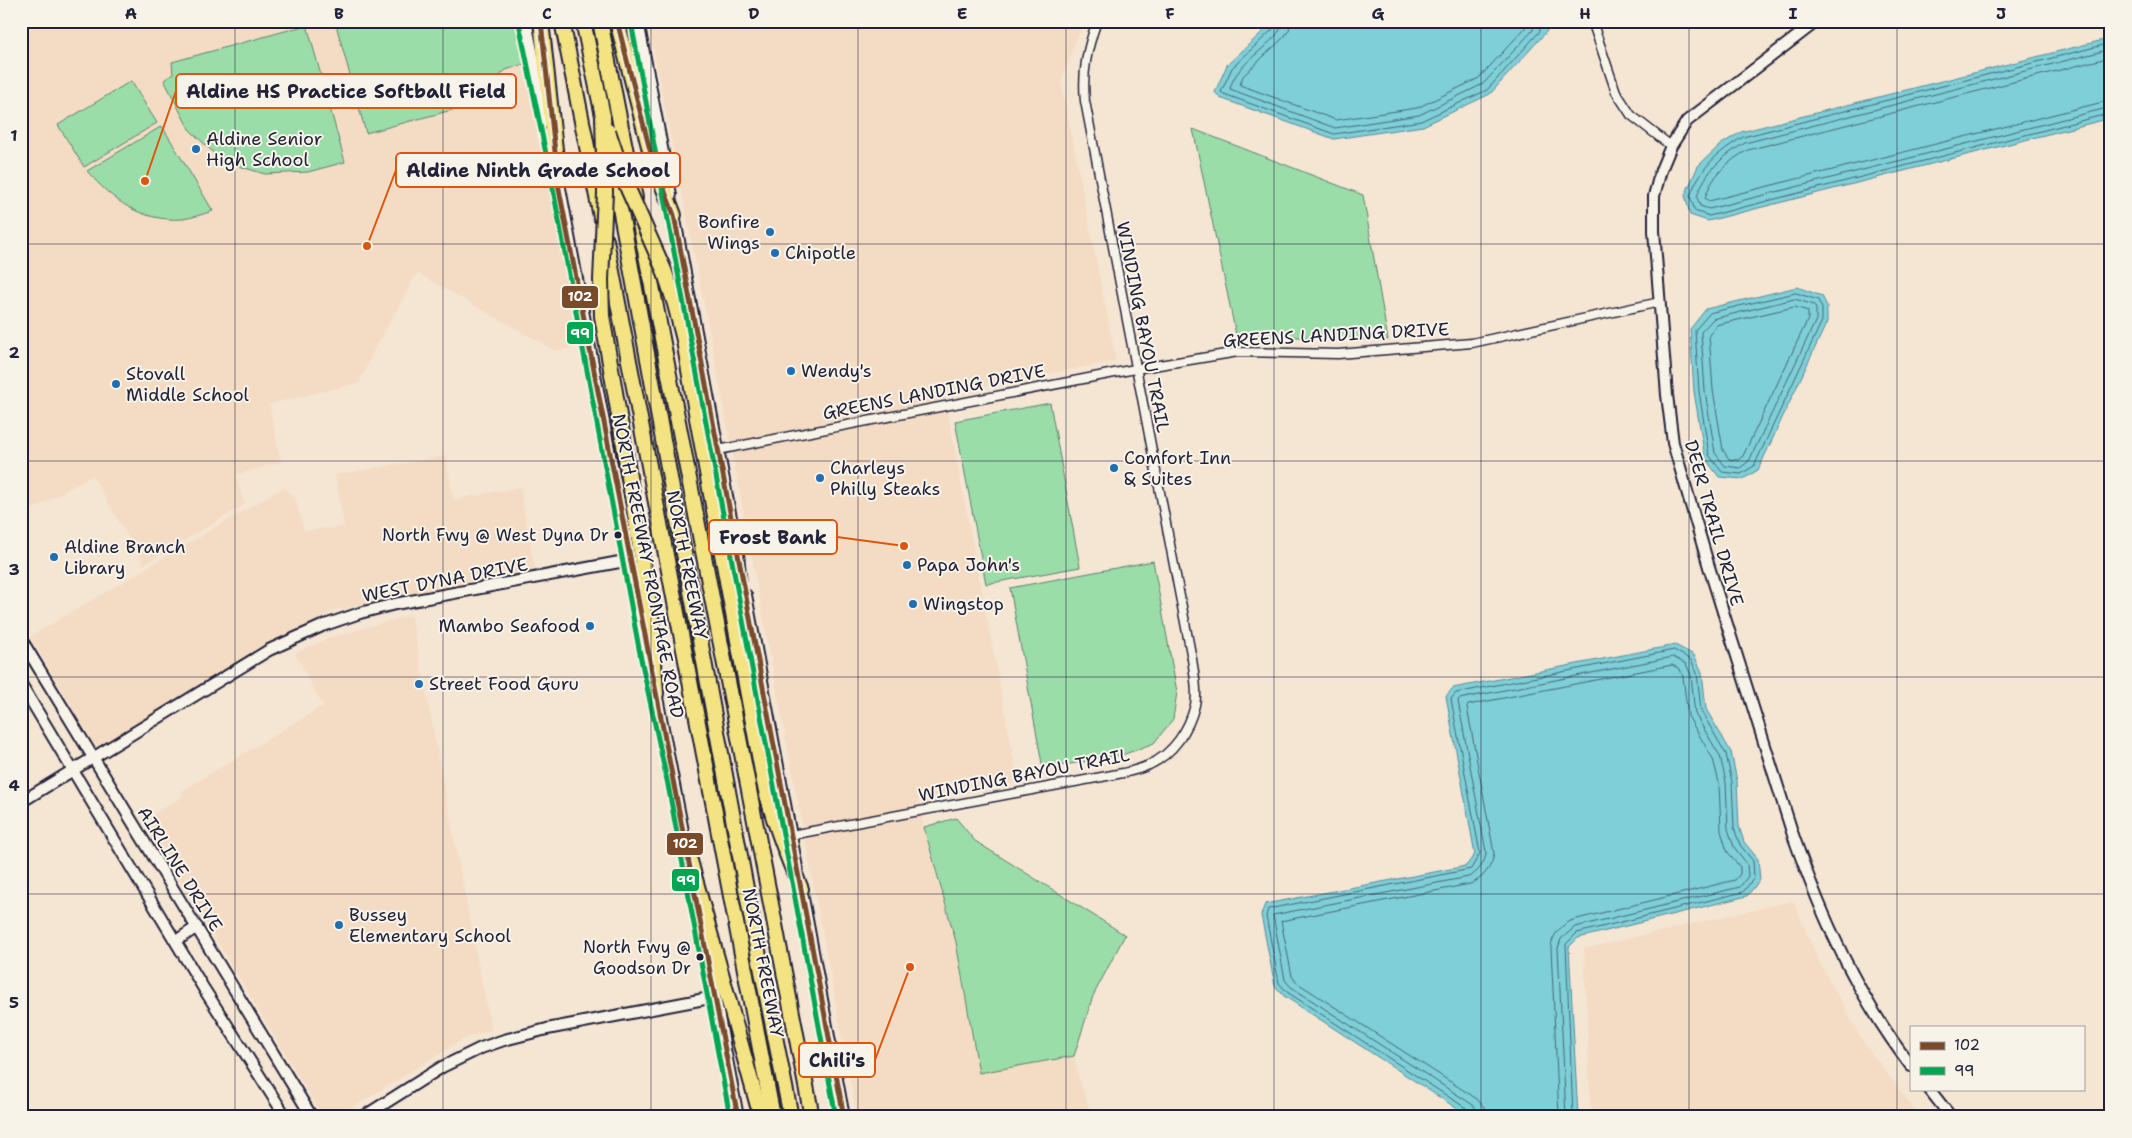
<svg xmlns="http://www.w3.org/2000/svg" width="2132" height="1138" viewBox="0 0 2132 1138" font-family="'Shantell Sans',sans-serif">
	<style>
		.built { fill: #f4dbc4 }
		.green { fill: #9adda9; stroke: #5e8072 }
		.water { fill: #7ecfd7; stroke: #598a99 }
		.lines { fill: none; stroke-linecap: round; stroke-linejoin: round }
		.shore { stroke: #476779; stroke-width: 1 }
		.street-casing { stroke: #22223b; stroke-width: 11 }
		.secondary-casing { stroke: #22223b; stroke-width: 14 }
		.highway-casing { stroke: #22223b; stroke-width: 18 }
		.street { stroke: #f7f3e8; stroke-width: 8 }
		.secondary { stroke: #f7f3e8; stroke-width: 10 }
		.highway { stroke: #f4e382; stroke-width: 14 }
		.highway-bridge-casing { stroke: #22223b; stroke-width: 18; stroke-linecap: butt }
		.highway-bridge { stroke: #f4e382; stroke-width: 14 }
		.bus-1-casing { stroke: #f7f3e8; stroke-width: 9 }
		.bus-2-casing { stroke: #f7f3e8; stroke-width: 9 }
		.bus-1 { stroke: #7a4b2a; stroke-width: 5 }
		.bus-2 { stroke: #00a651; stroke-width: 5 }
		.grid { fill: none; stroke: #22223b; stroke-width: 1; stroke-opacity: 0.55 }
		.poi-dot { fill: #1f6fb2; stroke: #f7f3e8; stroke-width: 2 }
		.bus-dot { fill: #22223b; stroke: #f7f3e8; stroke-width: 2 }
		.labels { text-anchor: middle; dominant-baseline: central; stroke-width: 4; stroke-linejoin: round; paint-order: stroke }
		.bus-label { font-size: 17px; fill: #22223b; stroke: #f7f3e8; text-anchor: end }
		.poi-label { font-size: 18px; fill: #22223b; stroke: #f7f3e8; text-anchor: start }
		.street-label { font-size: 18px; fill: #22223b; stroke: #f7f3e8 }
		.leader { fill: none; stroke: #de560e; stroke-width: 2 }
		.callout-dot { fill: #de560e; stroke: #f7f3e8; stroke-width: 2 }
		.callout { fill: #f7f3e8; stroke: #de560e; stroke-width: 2 }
		.callout-label { font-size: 19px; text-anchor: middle; font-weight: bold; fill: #22223b }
		.line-badge { stroke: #f7f3e8; stroke-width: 2 }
		.badge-label { font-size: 14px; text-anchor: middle; font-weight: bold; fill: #fff }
		.neatline { fill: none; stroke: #22223b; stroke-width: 2 }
		.grid-label { font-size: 16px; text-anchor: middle; font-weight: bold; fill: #22223b }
	</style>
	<rect width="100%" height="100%" fill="#f5e5d3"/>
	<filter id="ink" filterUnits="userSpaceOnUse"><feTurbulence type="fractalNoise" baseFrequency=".02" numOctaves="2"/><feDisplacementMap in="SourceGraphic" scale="10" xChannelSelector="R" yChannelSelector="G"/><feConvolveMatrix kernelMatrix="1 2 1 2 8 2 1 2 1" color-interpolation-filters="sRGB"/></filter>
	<g filter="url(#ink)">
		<g class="built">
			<path d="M21,21H516L580,347L556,351L417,273L372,354L359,383L269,404L281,462L236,475L244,505L144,564L92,475L21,516Z"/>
			<path d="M648,21H1083L1061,82L1116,361L944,393L1018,782L918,801L929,851L956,942L979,1072L1074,1056L1078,1076L1090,1110L1099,1109L1101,1117H857L713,350Z"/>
			<path d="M446,456L453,500L520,487L535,570L335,610L96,747L30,637L284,487L295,497L304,531L344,526L335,475Z"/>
			<path d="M411,615L491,1030L465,1038L337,1117H323L144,820L184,796L182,791L323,706L295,653L330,638Z"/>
			<path d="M1793,901L1820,964L1864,1043L1920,1117H1591L1584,949Z"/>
		</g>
		<g class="green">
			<path d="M335,21H516L524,64L506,70L493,81V99L366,133Z"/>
			<path d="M307,25L345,162L308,172L265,174L222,161L189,129L164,80L173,74L172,62Z"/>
			<path d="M131,81L157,123L84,167L58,125Z"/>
			<path d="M162,126L213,211C203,214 192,218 182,219C141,222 112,200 87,171Z"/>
			<path d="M1193,129L1363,195L1388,340L1236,335Z"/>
			<path d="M1050,403L1080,567L986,584L955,421Z"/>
			<path d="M1153,561L1177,692L1173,719L1154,743L1125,754L1043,769L1010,588Z"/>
			<path d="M956,818L975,841L1125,935L1093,996L1074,1056L979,1073L956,942L924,827Z"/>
		</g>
		<g class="water">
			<path d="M1274,21H1543L1547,31L1490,94L1423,126L1334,139L1220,98L1215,92L1227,65Z"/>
			<path d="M2111,38V118L1708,221L1690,215L1685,195L1698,166L1720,145L1741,132Z"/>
			<path d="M1797,287L1822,296L1827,306V322L1758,470L1743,479L1719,477L1705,458L1694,392L1690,329L1706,309Z"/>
			<path d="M1675,645L1694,655L1702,672L1706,709L1731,752L1737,781L1739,826L1744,842L1758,859L1760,880L1747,896L1578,938L1569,947L1578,1117H1470L1284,996L1275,986L1261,915L1265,904L1466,866L1475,854L1446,696L1453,688Z"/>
		</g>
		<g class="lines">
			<g class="shore">
				<path d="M1277,21L1275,27L1232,68L1221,92L1224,94L1334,134L1421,121L1487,90L1540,31L1539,21"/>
				<path d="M1283,21C1282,42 1235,61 1230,89L1335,128L1419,115L1483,84L1533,30V21"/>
				<path d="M1291,21L1289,30L1285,36L1243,76L1240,85L1336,120L1417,108L1479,78L1525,28V21"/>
				<path d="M2111,43L1743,137C1718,152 1700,168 1690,196L1695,211L1709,216L2111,113"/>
				<path d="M2111,49L1745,143C1723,156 1705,171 1697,197L1700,206L1709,209L2111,107"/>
				<path d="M2111,57L1748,150C1728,161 1712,175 1705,198L1709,201L2111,100"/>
				<path d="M1796,293L1818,300L1822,308V321L1754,466L1741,474L1722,472L1709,455L1699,391L1695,330L1710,313Z"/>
				<path d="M1795,299L1814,305L1816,309V320L1749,461L1740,468L1725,466L1715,453L1705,391L1701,332L1713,319Z"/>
				<path d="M1795,307L1808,311V319L1743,456L1738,460L1729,459L1723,450L1713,390L1709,335L1717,325Z"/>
				<path d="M1472,1117L1469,1110L1287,992L1279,983L1266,916L1268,909L1471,869L1480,853L1451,699L1456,693L1674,650L1691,660L1697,673L1701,711L1726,754L1732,782L1734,828L1740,845L1753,861L1754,878L1743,892L1577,933L1566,944L1573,1117"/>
				<path d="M1478,1117L1477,1110L1473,1105L1291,987L1285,980L1273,915L1468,877C1477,874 1486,862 1486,852L1458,701L1459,699L1673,657L1686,664L1691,675L1695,714L1720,756L1726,782L1728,829L1734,847L1747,864L1748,876L1740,887L1575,927L1561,939L1558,948L1566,1117"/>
				<path d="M1486,1117L1484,1107L1477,1099L1296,982L1292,976L1281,921L1470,884C1482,880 1493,866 1494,853L1467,707L1468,705L1672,665L1680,669L1683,677L1688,716L1713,759L1719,783L1721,831L1727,851L1740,867V874L1735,880L1573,920C1562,924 1551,936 1551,948L1559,1117"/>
			</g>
			<g class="street-casing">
				<g id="street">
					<path d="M1592,21L1616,92L1631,115L1671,146"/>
					<path d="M718,450L1135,369L1238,352L1338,354L1472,343L1660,302"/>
					<path d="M791,835L1123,773C1132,771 1141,769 1149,765C1173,754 1189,730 1195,705C1198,690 1194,674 1192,659L1085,101C1082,72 1087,49 1097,21"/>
				</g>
			</g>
			<g class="secondary-casing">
				<g id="secondary">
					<path d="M526,21L546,121"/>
					<path d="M638,21L671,195"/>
					<path d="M1817,21L1687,121L1671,146L1661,170L1654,196V231L1667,395L1673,443L1709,567L1793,835C1822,917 1857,996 1911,1066"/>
					<path d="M557,172L649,663"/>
					<path d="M673,209L735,539"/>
					<path d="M746,595L797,868"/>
					<path d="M21,639L312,1117"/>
					<path d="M21,684L204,989L286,1117"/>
					<path d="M655,687L688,857"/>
					<path d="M21,802L269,650L322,626L360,613L395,604L630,560"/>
					<path d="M800,882L844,1117"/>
					<path d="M700,918L738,1117"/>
					<path d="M176,941L197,927"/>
					<path d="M1929,1089L1951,1117"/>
					<path d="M363,1117L442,1067L481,1048L504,1040L547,1029L715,997"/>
				</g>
			</g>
			<g class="highway-casing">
				<g id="highway">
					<path d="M541,21L558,177"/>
					<path d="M562,21L601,217"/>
					<path d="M583,21L603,116L753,926L791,1117"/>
					<path d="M600,21L635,198"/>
					<path d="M617,21L652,158L674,215"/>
					<path d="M640,224L812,1117"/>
					<path d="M606,240L773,1117"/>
					<path d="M697,418L764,782C772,819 786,854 801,889"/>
					<path d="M622,433L651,615L656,694"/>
					<path d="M734,532L742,617"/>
					<path d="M687,850L761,1117"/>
				</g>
			</g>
			<use href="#street" class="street"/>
			<use href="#secondary" class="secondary"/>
			<use href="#highway" class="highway"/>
			<g class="highway-bridge-casing">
				<g id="highway-bridge">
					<path d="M603,116L605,193L601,280L602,316L622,433"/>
					<path d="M608,131L625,182L664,270L675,304L684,340L697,418"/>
				</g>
			</g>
			<use href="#highway-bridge" class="highway-bridge"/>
			<g class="bus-1-casing">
				<g id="bus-1">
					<path d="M541,21L559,189L738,1117"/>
					<path d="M617,21L652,158L674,215L844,1117"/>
				</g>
			</g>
			<g class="bus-2-casing">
				<g id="bus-2">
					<path d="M631,22L836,1117"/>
					<path d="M519,23L551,178L641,659L668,785L730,1117"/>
				</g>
			</g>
			<use href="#bus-1" class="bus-1"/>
			<use href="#bus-2" class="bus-2"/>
		</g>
	</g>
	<path class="grid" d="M235,21V1117M443,21V1117M651,21V1117M858,21V1117M1066,21V1117M1274,21V1117M1481,21V1117M1689,21V1117M1897,21V1117M21,244H2111M21,461H2111M21,677H2111M21,894H2111"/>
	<g class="poi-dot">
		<circle cx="196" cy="149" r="5"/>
		<circle cx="770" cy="232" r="5"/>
		<circle cx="775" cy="253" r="5"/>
		<circle cx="791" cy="371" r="5"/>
		<circle cx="116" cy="384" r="5"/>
		<circle cx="1114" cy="468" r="5"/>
		<circle cx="820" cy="478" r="5"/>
		<circle cx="54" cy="557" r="5"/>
		<circle cx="907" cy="565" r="5"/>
		<circle cx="913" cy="604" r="5"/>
		<circle cx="590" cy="626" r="5"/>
		<circle cx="419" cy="684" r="5"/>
		<circle cx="339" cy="925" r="5"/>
	</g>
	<g class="bus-dot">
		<circle cx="618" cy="535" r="4.5"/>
		<circle cx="700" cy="957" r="4.5"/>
	</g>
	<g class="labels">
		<g class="bus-label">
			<text x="609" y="535">North Fwy @ West Dyna Dr</text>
			<text x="691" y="947">North Fwy @<tspan x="691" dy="21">Goodson Dr</tspan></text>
		</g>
		<g class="poi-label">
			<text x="206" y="139">Aldine Senior<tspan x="206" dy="21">High School</tspan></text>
			<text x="760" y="222" text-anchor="end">Bonfire<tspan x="760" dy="21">Wings</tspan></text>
			<text x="785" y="253">Chipotle</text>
			<text x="801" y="371">Wendy's</text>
			<text x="126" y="374">Stovall<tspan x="126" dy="21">Middle School</tspan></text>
			<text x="1124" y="458">Comfort Inn<tspan x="1124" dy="21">&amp; Suites</tspan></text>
			<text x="830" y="468">Charleys<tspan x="830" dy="21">Philly Steaks</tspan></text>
			<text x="64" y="547">Aldine Branch<tspan x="64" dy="21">Library</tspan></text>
			<text x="917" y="565">Papa John's</text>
			<text x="923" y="604">Wingstop</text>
			<text x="580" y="626" text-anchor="end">Mambo Seafood</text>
			<text x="429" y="684">Street Food Guru</text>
			<text x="349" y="915">Bussey<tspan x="349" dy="21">Elementary School</tspan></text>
		</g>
		<g class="street-label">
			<text transform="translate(1143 327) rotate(79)">WINDING BAYOU TRAIL</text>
			<text transform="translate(1336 335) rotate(-3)">GREENS LANDING DRIVE</text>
			<text transform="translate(934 392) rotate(-11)">GREENS LANDING DRIVE</text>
			<text transform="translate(1714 523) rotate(74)">DEER TRAIL DRIVE</text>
			<text transform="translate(687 565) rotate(79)">NORTH FREEWAY</text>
			<text transform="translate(648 566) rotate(79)">NORTH FREEWAY FRONTAGE ROAD</text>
			<text transform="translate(445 580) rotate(-11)">WEST DYNA DRIVE</text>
			<text transform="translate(1024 775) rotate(-11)">WINDING BAYOU TRAIL</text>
			<text transform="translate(180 869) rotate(58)">AIRLINE DRIVE</text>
			<text transform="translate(763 963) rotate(79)">NORTH FREEWAY</text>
		</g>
	</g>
	<path class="leader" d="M145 181L176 91M367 246L396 170M904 546L837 537M910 967L875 1060"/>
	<g class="callout-dot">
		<circle cx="145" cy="181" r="5"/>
		<circle cx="367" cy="246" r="5"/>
		<circle cx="904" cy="546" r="5"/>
		<circle cx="910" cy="967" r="5"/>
	</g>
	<g class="callout">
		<rect x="176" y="74" width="340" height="34" rx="5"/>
		<rect x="396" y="153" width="284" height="34" rx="5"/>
		<rect x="709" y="520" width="128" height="34" rx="5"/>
		<rect x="799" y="1043" width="76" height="34" rx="5"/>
	</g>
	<g class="callout-label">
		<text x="346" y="98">Aldine HS Practice Softball Field</text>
		<text x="538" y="177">Aldine Ninth Grade School</text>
		<text x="773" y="544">Frost Bank</text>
		<text x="837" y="1067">Chili's</text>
	</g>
	<g class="line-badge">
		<rect x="561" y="285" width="38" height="24" rx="5" fill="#7a4b2a"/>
		<rect x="566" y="321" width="28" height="24" rx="5" fill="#00a651"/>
		<rect x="666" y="832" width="38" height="24" rx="5" fill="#7a4b2a"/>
		<rect x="671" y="868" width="29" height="24" rx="5" fill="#00a651"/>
	</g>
	<g class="badge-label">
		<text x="580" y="301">102</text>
		<text x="580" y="338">99</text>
		<text x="685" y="848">102</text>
		<text x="686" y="885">99</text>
	</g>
	<rect width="2132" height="1138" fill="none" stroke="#f7f3e8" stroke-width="55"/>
	<rect x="1910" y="1026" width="175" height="65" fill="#f7f3e8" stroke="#a29fa3"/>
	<rect x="1920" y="1042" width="25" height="8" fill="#7a4b2a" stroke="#a29fa3"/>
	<text x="1954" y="1050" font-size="15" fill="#22223b">102</text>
	<rect x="1920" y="1067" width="25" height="8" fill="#00a651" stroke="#a29fa3"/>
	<text x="1954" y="1076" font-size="15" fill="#22223b">99</text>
	<rect x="28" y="28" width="2076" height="1082" class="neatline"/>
	<g class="grid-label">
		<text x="131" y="19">A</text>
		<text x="339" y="19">B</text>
		<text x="547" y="19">C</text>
		<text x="754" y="19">D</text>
		<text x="962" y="19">E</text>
		<text x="1170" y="19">F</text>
		<text x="1378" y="19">G</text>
		<text x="1585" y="19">H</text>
		<text x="1793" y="19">I</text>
		<text x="2001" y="19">J</text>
		<text x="14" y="141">1</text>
		<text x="14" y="358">2</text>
		<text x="14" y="575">3</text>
		<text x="14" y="791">4</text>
		<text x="14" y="1008">5</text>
	</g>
</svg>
